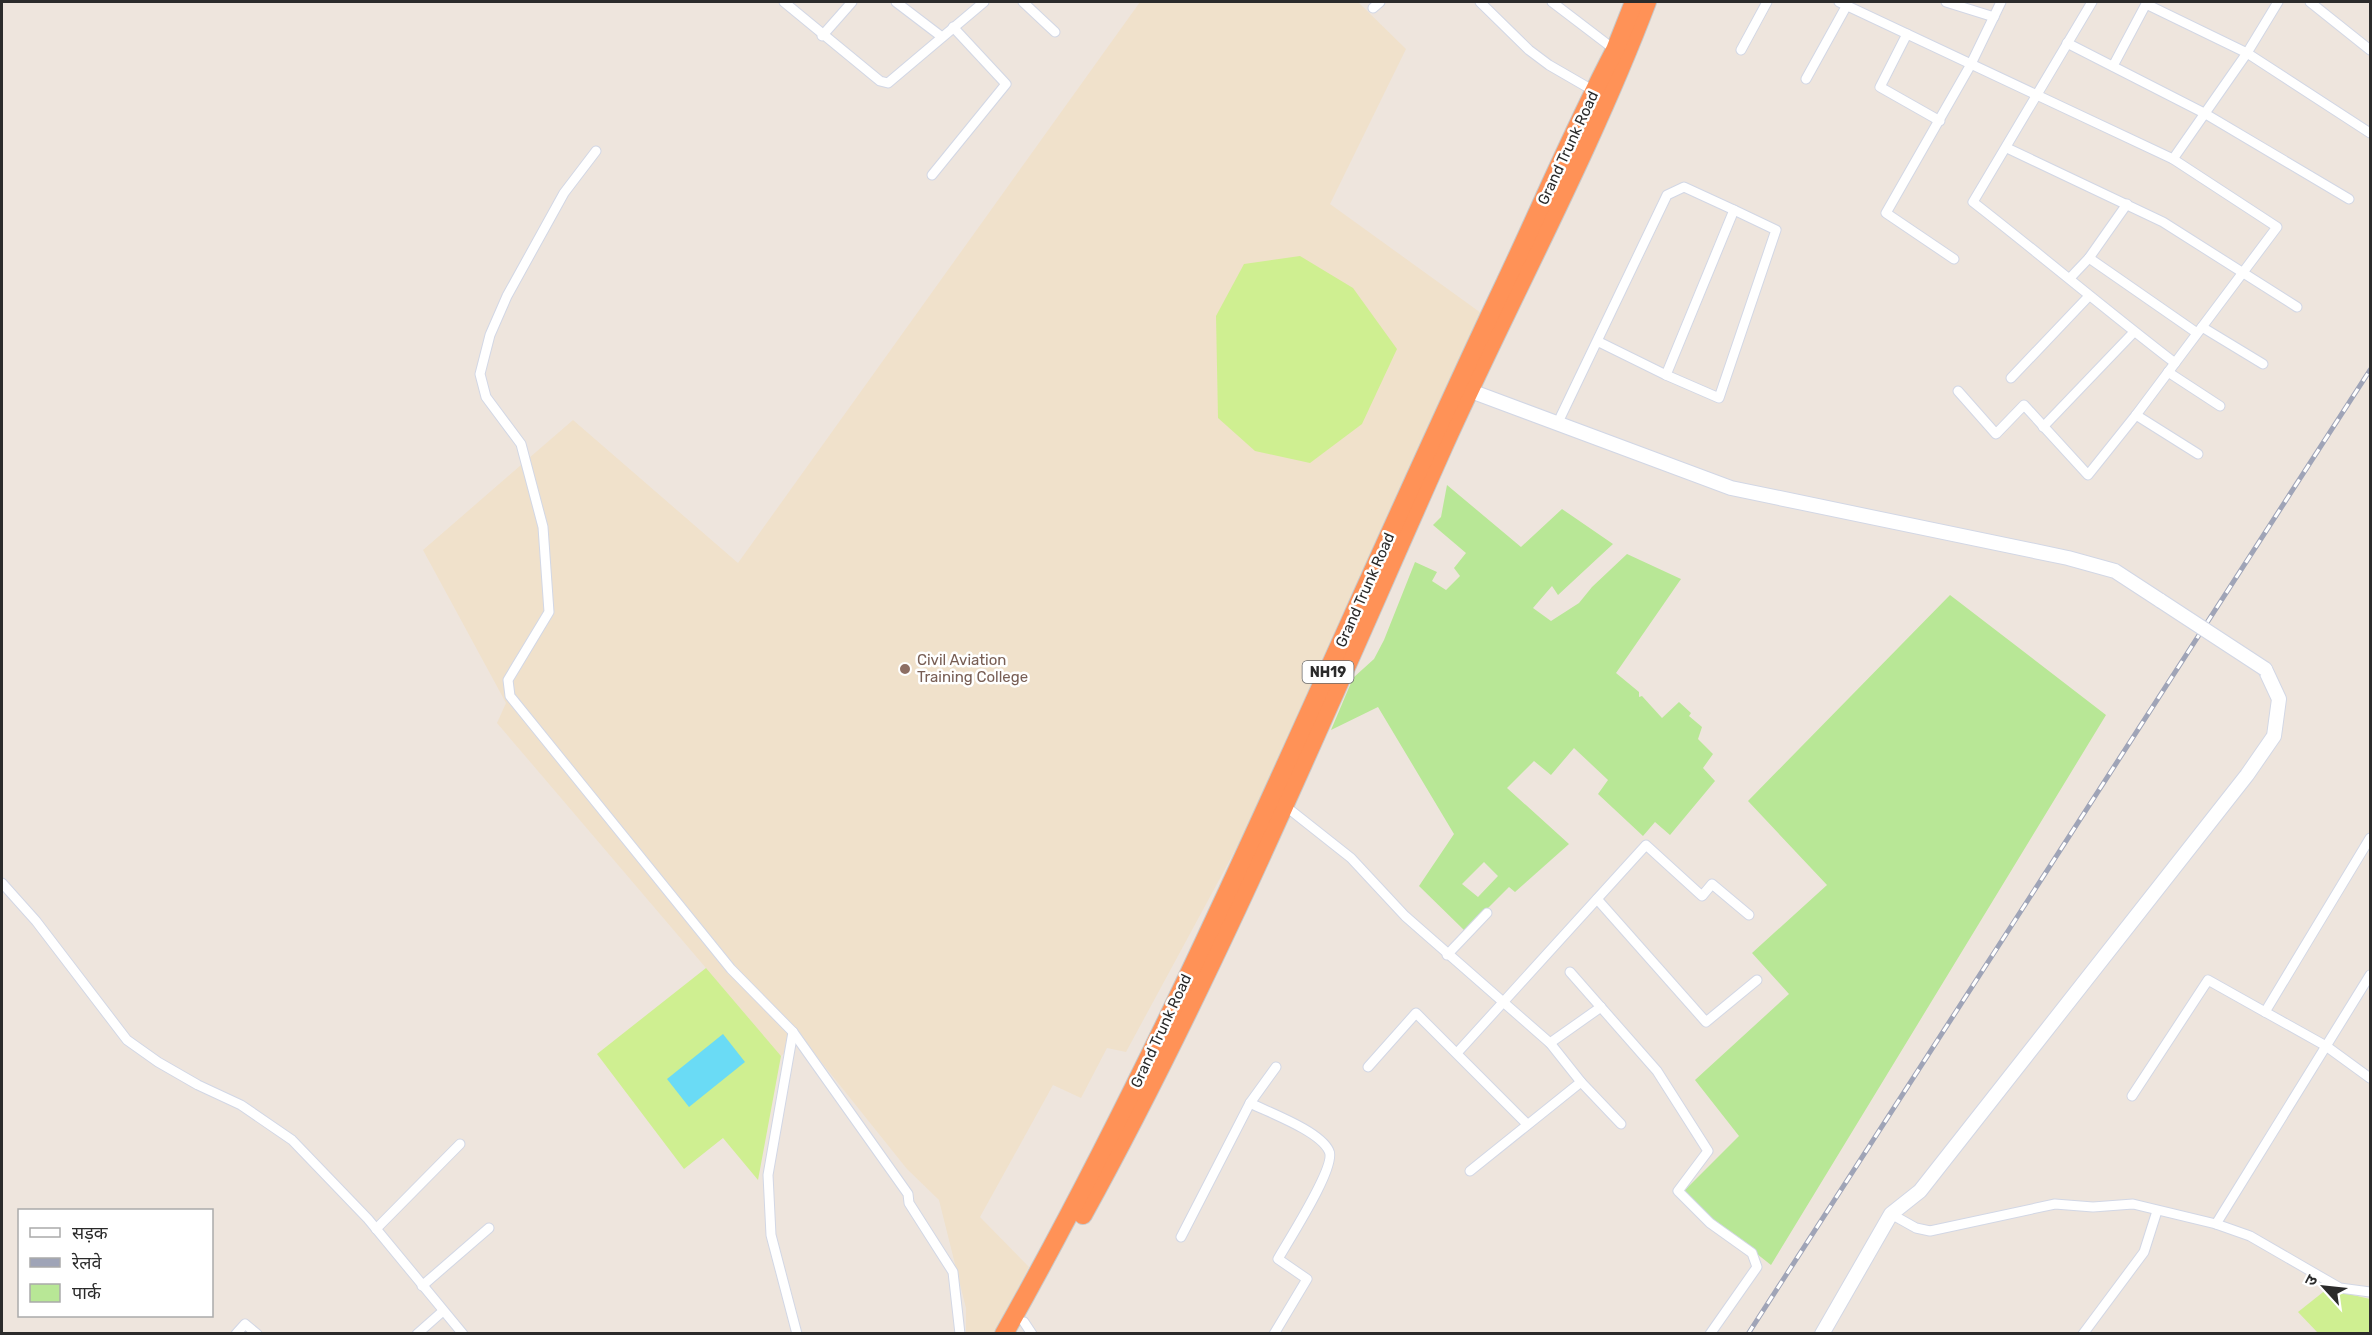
<svg xmlns="http://www.w3.org/2000/svg" width="2372" height="1335" viewBox="0 0 2372 1335" font-family="Rubik,'Noto Sans Devanagari',sans-serif">
	<style>
		.education { fill: #f0e1cb }
		.green { fill: #b8e796; fill-rule: evenodd }
		.pitch { fill: #cfef91 }
		.water { fill: #6adbf5 }
		.lines { fill: none; stroke-linecap: round; stroke-linejoin: round }
		.street-casing { stroke: #d2d7e5; stroke-width: 11 }
		.secondary-casing { stroke: #d2d7e5; stroke-width: 16 }
		.highway-casing { stroke: #c8c8c8; stroke-width: 20 }
		.street { stroke: #fff; stroke-width: 9 }
		.secondary { stroke: #fff; stroke-width: 14 }
		.highway { stroke: #ff9257; stroke-width: 18 }
		.rail-casing { stroke: #9fa4b7; stroke-width: 5 }
		.rail { stroke: #fff; stroke-width: 3; stroke-dasharray: 9; stroke-linecap: butt }
		.secondary-bridge-casing { stroke: #d2d7e5; stroke-width: 16; stroke-linecap: butt }
		.secondary-bridge { stroke: #fff; stroke-width: 14 }
		.education-dot { fill: #8d6e63; stroke: #fff; stroke-width: 2 }
		.labels { text-anchor: middle; dominant-baseline: central; stroke-width: 5; stroke-linejoin: round; paint-order: stroke }
		.shield { fill: #fff; stroke: #6b6b6b; stroke-width: 1.5 }
		.shield-label { font-size: 14px; font-weight: bold; fill: #2b2b2b }
		.street-label { font-size: 15px; fill: #2b2b2b; stroke: #fff }
		.education-label { font-size: 15px; fill: #785e54; stroke: #fff; text-anchor: start }
	</style>
	<rect width="100%" height="100%" fill="#eee5dd"/>
	<path class="education" d="M1140,2H1358L1406,49L1330,204L1481,313L1251,821L1126,1052L1107,1048L1081,1098L1053,1085L980,1217L1029,1267L995,1333H966V1308L939,1200L907,1169L802,1038L781,1056L497,723L506,703L423,550L573,420L738,563Z"/>
	<g class="green">
		<path d="M1447,485L1521,547L1562,509L1613,544L1558,595L1552,586L1533,608L1551,621L1579,603L1592,587L1627,554L1681,579L1616,673L1639,692V697L1642,696L1662,718L1679,702L1691,713L1689,716L1702,727L1698,739L1713,754L1703,768L1715,781L1670,835L1655,822L1643,836L1598,794L1608,780L1574,748L1551,775L1534,761L1507,788L1569,844L1515,892L1509,887L1465,931L1419,886L1454,834L1378,707L1331,730L1353,678L1374,659L1384,640L1415,562L1437,572L1432,581L1446,590L1460,576L1454,568L1466,553L1433,525L1441,517ZM1484,862L1498,876L1478,897L1462,884Z"/>
		<path d="M1950,595L2106,715L1771,1265L1681,1194L1739,1136L1695,1080L1789,994L1752,953L1827,885L1748,801Z"/>
	</g>
	<g class="pitch">
		<path d="M1300,256L1353,288L1397,349L1362,424L1310,463L1255,451L1218,418L1216,316L1244,264Z"/>
		<path d="M706,968L781,1056L758,1180L723,1138L684,1169L597,1054Z"/>
		<path d="M2327,1289L2370,1299V1333H2318L2298,1312Z"/>
	</g>
	<path class="water" d="M723,1034L745,1062L689,1107L667,1079Z"/>
	<g class="lines">
		<g class="street-casing">
			<g id="street">
				<path d="M784,2L880,81L888,83L984,2"/>
				<path d="M896,2L942,37"/>
				<path d="M1023,2L1055,32"/>
				<path d="M1480,2L1529,50L1549,65L1594,91"/>
				<path d="M1552,2L1615,50"/>
				<path d="M1839,2L2173,159L2247,53L2278,2"/>
				<path d="M1946,2L1994,17"/>
				<path d="M2092,2L1973,202C2041,255 2106,310 2175,363"/>
				<path d="M2310,2L2370,50"/>
				<path d="M1373,8L1380,2"/>
				<path d="M1907,34L1880,87L1940,121"/>
				<path d="M822,36L852,2"/>
				<path d="M2067,43L2204,113L2349,199"/>
				<path d="M1741,50L1767,2"/>
				<path d="M2113,66L2146,4L2247,53L2370,133"/>
				<path d="M1806,79L1847,5"/>
				<path d="M2007,148L2163,222L2297,307"/>
				<path d="M596,151L564,193L507,296L490,335L480,374L486,397L521,444L543,527L549,612L508,680L510,696L731,969L793,1032L908,1194L909,1203L953,1272L960,1334"/>
				<path d="M932,175L1006,84L953,27"/>
				<path d="M2089,258L2197,333"/>
				<path d="M1954,259L1886,213L1970,66L2001,2"/>
				<path d="M2071,277L2089,258L2127,204"/>
				<path d="M2202,327L2263,364"/>
				<path d="M2168,372L2220,406"/>
				<path d="M1666,375L1719,398L1776,230L1734,210"/>
				<path d="M2011,378L2089,296"/>
				<path d="M1958,391L1996,434L2024,405L2088,475L2136,415L2277,227L2173,159"/>
				<path d="M2136,415L2198,454"/>
				<path d="M1558,423L1561,416L1667,195L1684,187L1734,210L1666,375L1597,341"/>
				<path d="M2043,427L2134,332"/>
				<path d="M1284,805L1351,858L1405,916L1550,1043L1581,1082L1621,1124"/>
				<path d="M2370,838L2265,1012L2326,1046L2370,1078"/>
				<path d="M2,883L36,921L127,1040L158,1062L198,1085L241,1105L292,1140L368,1219L463,1334"/>
				<path d="M1597,899L1706,1022L1757,980"/>
				<path d="M1447,955L1487,913"/>
				<path d="M1570,972L1657,1071L1708,1151L1678,1191L1710,1223L1752,1253L1757,1267L1710,1334"/>
				<path d="M793,1032L768,1175L771,1235L797,1334"/>
				<path d="M1550,1043L1601,1007"/>
				<path d="M1457,1053L1646,845L1702,896L1712,884L1749,915"/>
				<path d="M1368,1067L1416,1013L1527,1124"/>
				<path d="M2132,1096L2208,980L2265,1012"/>
				<path d="M1250,1103C1270,1113 1320,1131 1329,1151C1337,1166 1288,1241 1278,1259L1307,1279L1274,1334"/>
				<path d="M1470,1171L1581,1082"/>
				<path d="M1891,1214L1916,1228L1930,1231L2055,1204L2093,1207L2133,1204L2216,1224L2250,1236L2340,1288L2370,1292"/>
				<path d="M2216,1224L2370,975"/>
				<path d="M376,1229L460,1144"/>
				<path d="M1181,1237L1250,1103L1276,1067"/>
				<path d="M422,1286L489,1228"/>
				<path d="M1024,1322L1032,1334"/>
				<path d="M236,1334L245,1324L257,1334"/>
				<path d="M417,1334L443,1311"/>
				<path d="M2083,1334L2144,1252L2157,1211"/>
			</g>
		</g>
		<g class="secondary-casing">
			<g id="secondary">
				<path d="M1460,387L1731,488L2068,558L2115,571L2161,601"/>
				<path d="M1822,1334L1891,1214L1920,1191L2247,775L2274,736L2279,699L2265,669"/>
			</g>
		</g>
		<g class="highway-casing">
			<g id="highway">
				<path d="M1083,1215C1219,968 1328,706 1443,448C1510,299 1589,155 1647,2"/>
				<path d="M1004,1334C1195,995 1339,633 1505,283C1542,205 1575,126 1615,50L1634,2"/>
			</g>
		</g>
		<use href="#street" class="street"/>
		<use href="#secondary" class="secondary"/>
		<use href="#highway" class="highway"/>
		<g class="rail-casing">
			<path id="rail" d="M1748,1334L2370,370"/>
		</g>
		<use href="#rail" class="rail"/>
		<g class="secondary-bridge-casing">
			<path id="secondary-bridge" d="M2161,601L2265,669"/>
		</g>
		<use href="#secondary-bridge" class="secondary-bridge"/>
	</g>
	<circle class="education-dot" cx="905" cy="669" r="6"/>
	<g class="labels">
		<rect class="shield" x="1302.5" y="661" width="51" height="22" rx="4.5"/>
		<g class="shield-label">
			<text x="1328" y="672">NH19</text>
		</g>
		<g class="street-label">
			<text transform="translate(1568 148) rotate(-65)">Grand Trunk Road</text>
			<text transform="translate(1365 590) rotate(-66)">Grand Trunk Road</text>
			<text transform="translate(1161 1031) rotate(-65)">Grand Trunk Road</text>
		</g>
		<g class="education-label">
			<text x="917" y="660">Civil Aviation<tspan x="917" dy="17">Training College</tspan></text>
		</g>
	</g>
	<rect width="2372" height="1335" fill="none" stroke="#2b2b2b" stroke-width="6"/>
	<rect x="18" y="1209" width="195" height="108" fill="#ffffff" stroke="#aaaaaa" stroke-width="1.5"/>
	<rect x="30" y="1228" width="30" height="9" fill="#ffffff" stroke="#aaaaaa" stroke-width="1.5"/>
	<text x="72" y="1239" font-size="18" fill="#2b2b2b">सड़क</text>
	<rect x="30" y="1258" width="30" height="9" fill="#9fa4b7" stroke="#aaaaaa" stroke-width="1.5"/>
	<text x="72" y="1269" font-size="18" fill="#2b2b2b">रेलवे</text>
	<rect x="30" y="1284" width="30" height="18" fill="#b8e796" stroke="#aaaaaa" stroke-width="1.5"/>
	<text x="72" y="1299" font-size="18" fill="#2b2b2b">पार्क</text>
	<g transform="translate(2324 1287) rotate(297)" stroke="#ffffff" stroke-width="4.5" paint-order="stroke">
	<path d="M0-4.5L10 22L0 15L-10 22Z" fill="#2b2b2b"/>
	<text y="-9" font-size="16" font-weight="bold" text-anchor="middle" fill="#2b2b2b">उ</text>
	</g>
</svg>
